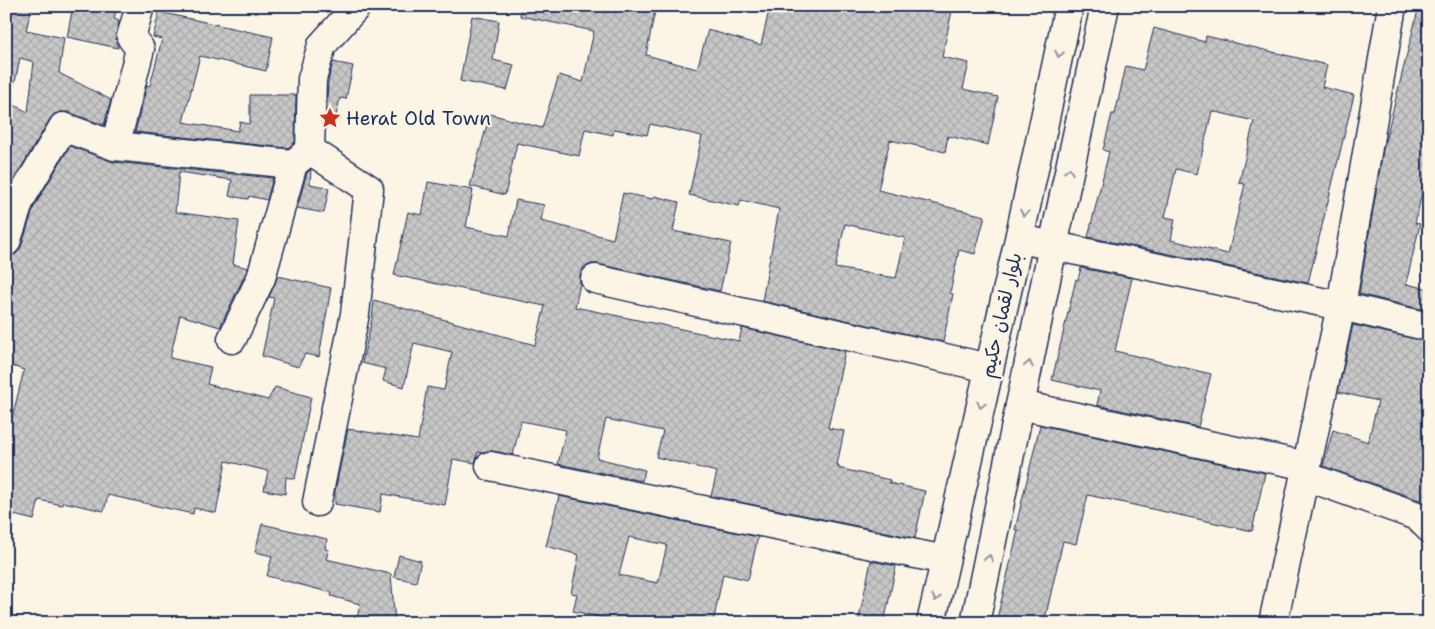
<svg xmlns="http://www.w3.org/2000/svg" width="1435" height="629" viewBox="0 0 1435 629" font-family="'Shantell Sans','Playpen Sans Arabic',sans-serif">
	<style>
		.building { fill: url(#building-cross-hatch); stroke: #1b2f5e; fill-rule: evenodd }
		.lines { fill: none; stroke-linecap: round; stroke-linejoin: round }
		.minor-casing { stroke: #1b2f5e; stroke-width: 31 }
		.minor { stroke: #fcf5e5; stroke-width: 28 }
		.oneway { stroke: #8c92a2 }
		.labels { text-anchor: middle; dominant-baseline: central; stroke-width: 4.5; stroke-linejoin: round; paint-order: stroke }
		.poi-label { font-size: 19px; fill: #1b2f5e; stroke: #fcf5e5; text-anchor: start }
		.street-label { font-size: 19px; fill: #1b2f5e; stroke: #fcf5e5 }
	</style>
	<defs>
		<pattern id="building-cross-hatch" width="8" height="8" patternUnits="userSpaceOnUse" patternTransform="scale(1.25)"><rect width="8" height="8" fill="#c8c7c6"/><path d="M0 0l8 8M0 8l8-8" fill="none" stroke="#ababac"/></pattern>
	</defs>
	<rect width="100%" height="100%" fill="#fcf5e5"/>
	<filter id="ink" filterUnits="userSpaceOnUse"><feTurbulence type="fractalNoise" baseFrequency=".02" numOctaves="2"/><feDisplacementMap in="SourceGraphic" scale="10" xChannelSelector="R" yChannelSelector="G"/><feConvolveMatrix kernelMatrix="1 2 1 2 8 2 1 2 1" color-interpolation-filters="sRGB"/></filter>
	<g filter="url(#ink)">
		<g class="building">
			<path d="M6,6H32L26,30L64,38L59,73L111,100L104,125L68,112H61L54,114L50,119L6,193V101L28,112L34,62L20,58L15,82L6,81Z"/>
			<path d="M73,6H117L114,19L119,21L116,39L118,48L67,37Z"/>
			<path d="M521,6H656L646,55L697,69L708,30L761,45L770,6H953L942,57L969,63L963,89L998,97L988,145L948,136L945,152L890,140L878,190L985,216L975,254L959,250L950,293L953,294L943,342L762,301L779,209L741,200L739,206L689,195L702,136L650,124L647,135L614,129L613,135L585,129L579,156L517,143L505,195L470,186L490,114L542,128L559,75L583,82L594,31L520,16ZM845,224L905,238L896,278L835,268Z"/>
			<path d="M1419,6H1429V185L1424,184L1415,223L1420,224L1406,284L1429,289V311L1359,294L1383,150Z"/>
			<path d="M159,12L273,37L266,71L200,56L183,122L238,131L240,122L250,124V95H296L295,142L288,148L135,132L147,85L150,86L162,39L153,37Z"/>
			<path d="M472,16L499,21L493,60L514,65L507,90L460,81Z"/>
			<path d="M1154,28L1205,42L1206,36L1327,65L1322,87L1354,95L1308,283L1088,237L1109,152L1103,150L1112,114H1115L1126,66L1143,70ZM1212,111L1254,121L1239,183L1245,184L1228,254L1171,240L1175,219L1165,217L1176,169L1197,174Z"/>
			<path d="M333,62L353,66L346,99L340,98L334,125L326,123L328,81Z"/>
			<path d="M70,146L113,162L273,178L267,200L249,196L248,199L229,196L232,180L179,172L175,212L239,221L233,264L248,268L220,327L180,315L170,358L211,367L207,384L268,400L275,387L311,397L295,479L286,477L285,494L264,490L268,471L226,461L216,513L194,508L193,514L108,495L104,511L63,502L62,505L39,500L34,520L6,513V442L24,370L6,364V257L16,254L21,247L34,207Z"/>
			<path d="M311,169L310,184L329,188L324,213L297,208L307,173Z"/>
			<path d="M428,182L473,190L466,227L509,236L516,200L544,205L541,221L613,239L623,193L653,199L654,196L679,202L673,231L731,243L720,291L598,264H591L584,267L580,275V284L575,307L739,341L742,328L845,351L828,428L844,431L837,465H839L838,468L890,480L889,483L925,491L915,538L711,496L717,472L656,457L663,431L606,419L597,458L645,470L642,481L558,464L566,430L521,421L513,455L493,451H486L483,453L478,452L475,463L453,459L445,505L383,494L380,512L335,504V491L348,429L418,440L427,387L444,390L452,352L414,343L404,387L383,381L386,369L362,363L372,319L374,300L535,345L545,306L394,275L408,212L422,215Z"/>
			<path d="M1081,268L1132,278L1115,351L1211,374L1198,427L1097,405L1100,391L1052,380L1076,279L1078,280Z"/>
			<path d="M278,276L331,288L319,357L305,354L298,367L262,356L274,298L269,297Z"/>
			<path d="M1353,325L1429,342V506L1422,501L1323,466L1333,430L1368,442L1378,401L1338,392Z"/>
			<path d="M1040,425L1265,473L1252,531L1088,495L1076,544L1063,541L1044,623H996L1018,530H1015Z"/>
			<path d="M559,496L758,537L748,580L723,574L713,623H626L573,611L577,594L571,593L579,555L546,546ZM629,537L667,545L658,583L619,575Z"/>
			<path d="M262,524L327,539L325,549L329,550L326,559L391,574L395,623H356L360,604L331,596L332,593L267,576L272,556L255,552Z"/>
			<path d="M399,555L421,561L416,582L394,577Z"/>
			<path d="M871,561L896,566L884,623H858Z"/>
		</g>
		<g class="lines">
			<g class="minor-casing">
				<g id="minor">
					<path d="M115,146L140,49L131,37L140,6"/>
					<path d="M310,150L369,189L355,314L317,502"/>
					<path d="M6,242L20,200L63,127L115,146L293,164"/>
					<path d="M1035,242L1341,306L1429,327"/>
					<path d="M595,279L989,368"/>
					<path d="M232,339L261,278L293,164L310,150L312,79L322,45L357,6"/>
					<path d="M1020,405L1307,466"/>
					<path d="M490,466L945,560"/>
					<path d="M1305,476L1417,516L1429,528"/>
					<path d="M931,623L1019,239L1069,6"/>
					<path d="M975,623L1053,246L1105,6"/>
					<path d="M1273,623L1341,306L1392,6"/>
				</g>
			</g>
			<use href="#minor" class="minor"/>
		</g>
		<defs><path id="oneway-chevron" d="M-2-3.5L2.5 0L-2 3.5" fill="none" stroke-width="1.6" stroke-linecap="round" stroke-linejoin="round" transform="scale(1.25)"/></defs>
		<g class="oneway">
			<use href="#oneway-chevron" transform="translate(1059 54) rotate(102)"/>
			<use href="#oneway-chevron" transform="translate(1069 171) rotate(-78)"/>
			<use href="#oneway-chevron" transform="translate(1024 213) rotate(102)"/>
			<use href="#oneway-chevron" transform="translate(1029 364) rotate(-78)"/>
			<use href="#oneway-chevron" transform="translate(981 405) rotate(103)"/>
			<use href="#oneway-chevron" transform="translate(989 558) rotate(-78)"/>
			<use href="#oneway-chevron" transform="translate(936 598) rotate(103)"/>
		</g>
	</g>
	<defs>
		<g id="sight-bare" transform="scale(1.725)"><path d="M0-6L1.8-2.2L6-1.7L2.9 1.2L3.7 5.4L0 3.3L-3.7 5.4L-2.9 1.2L-6-1.7L-1.8-2.2Z" fill="#c8321e" stroke="#fcf5e5" stroke-width="2.5" paint-order="stroke"/></g>
	</defs>
	<g fill-rule="evenodd">
		<use href="#sight-bare" x="330" y="118"/>
	</g>
	<g class="labels">
		<g class="poi-label">
			<text x="346" y="118">Herat Old Town</text>
		</g>
		<g class="street-label">
			<text transform="translate(1001 315) rotate(-77)">بلوار لقمان حکیم</text>
		</g>
	</g>
	<rect width="1435" height="629" fill="none" stroke="#fcf5e5" stroke-width="25"/>
	<rect x="12" y="12" width="1410" height="604" fill="none" stroke="#1b2f5e" stroke-width="2" filter="url(#ink)"/>
</svg>
